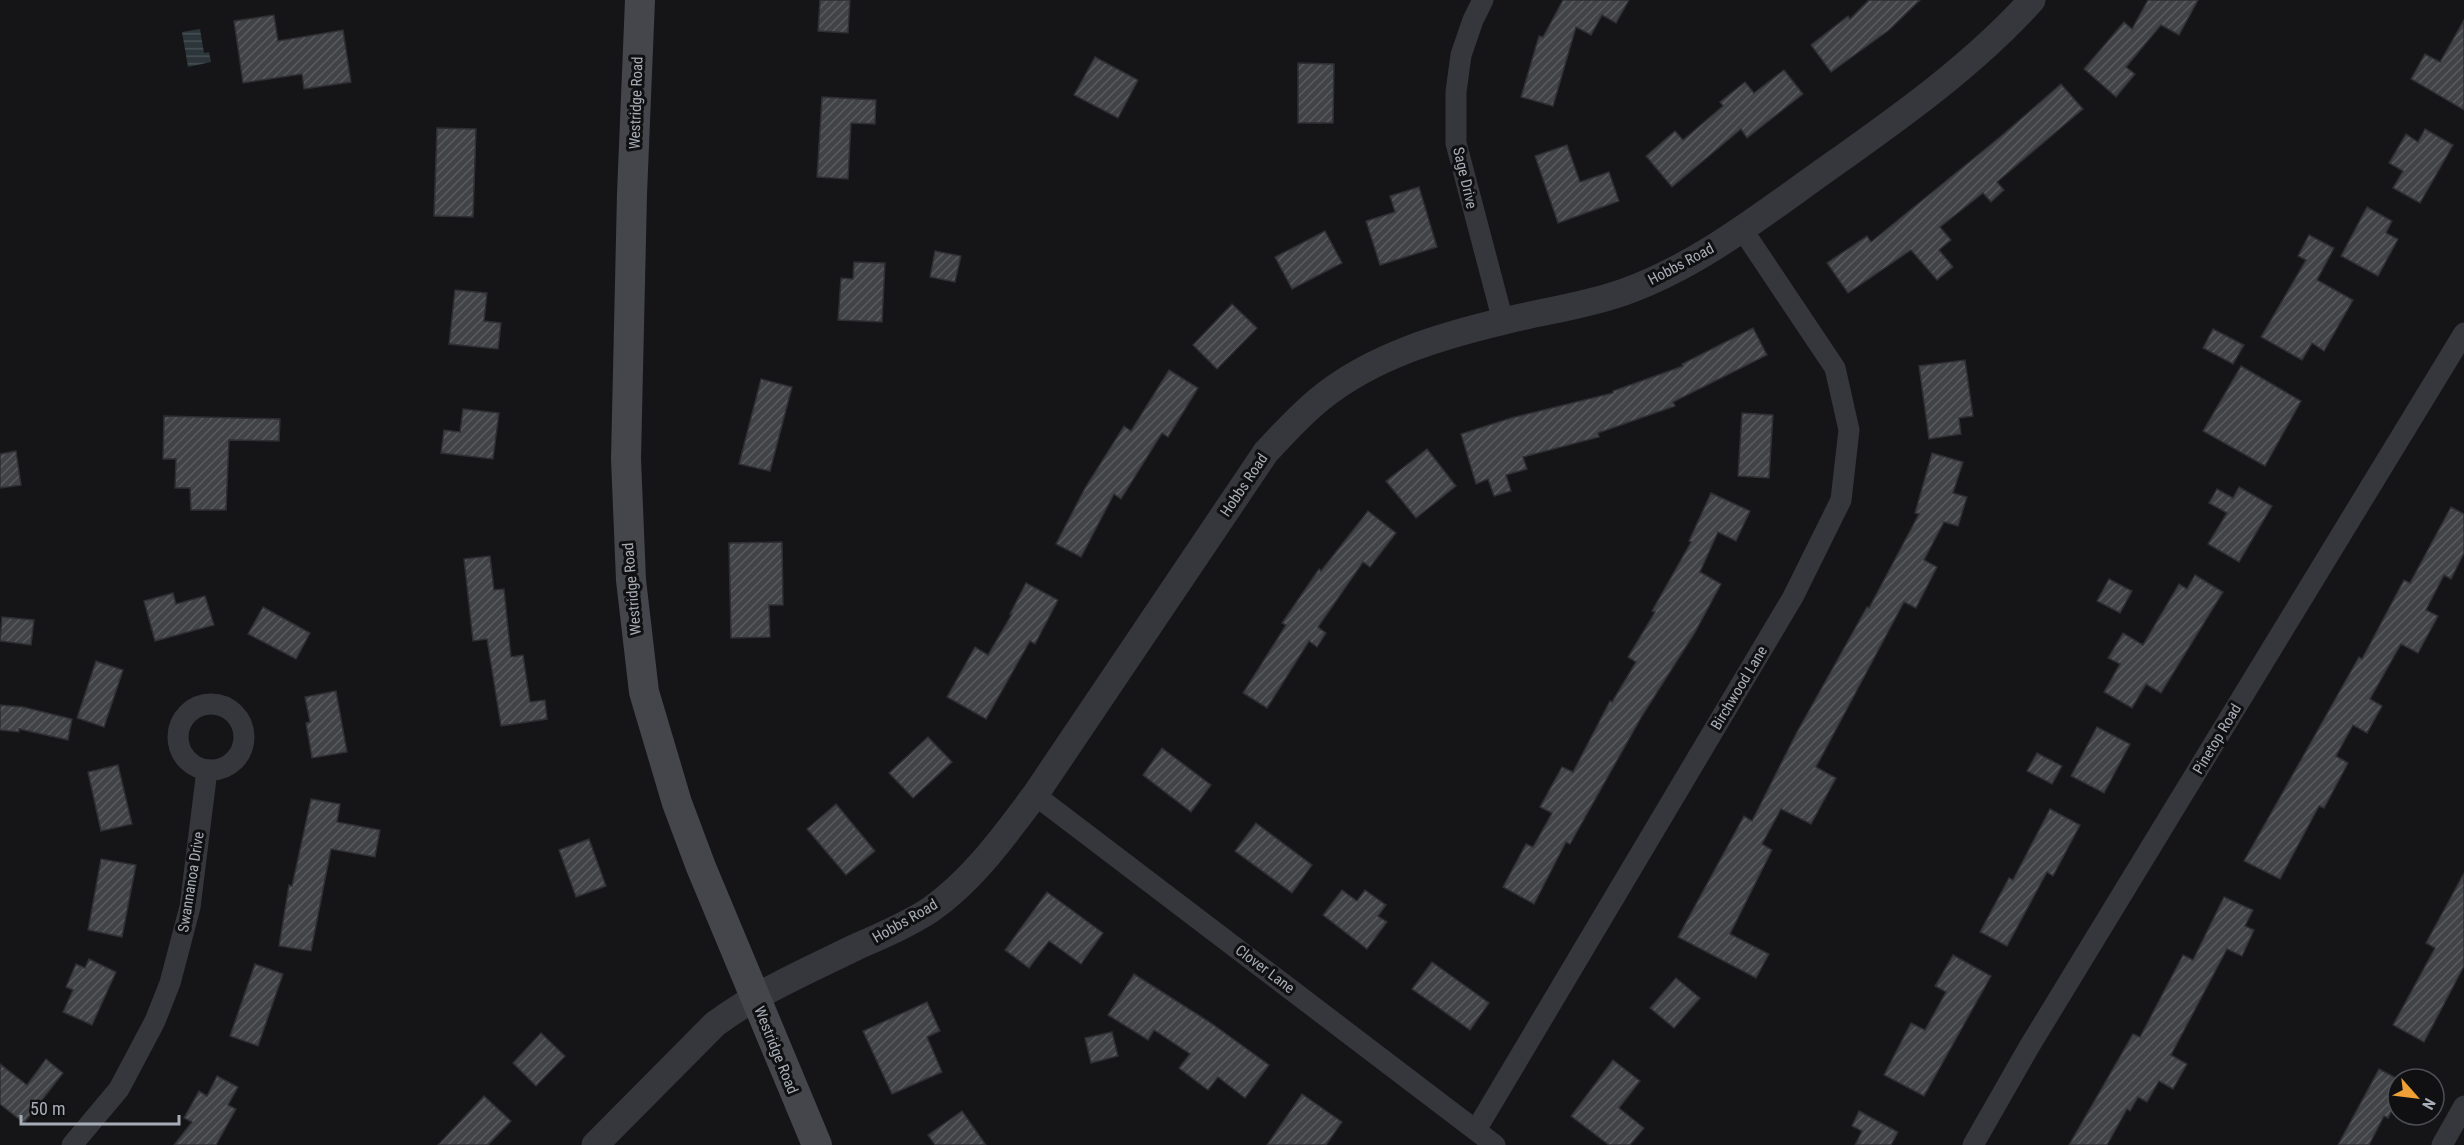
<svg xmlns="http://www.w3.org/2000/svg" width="2464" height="1145" viewBox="0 0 2464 1145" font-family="'Roboto Condensed',sans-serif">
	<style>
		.water { fill: url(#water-rules) }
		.building { fill: url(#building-hatch); stroke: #2f2f33; stroke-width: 1.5 }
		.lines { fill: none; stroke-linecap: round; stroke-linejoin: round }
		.minor { stroke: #36373c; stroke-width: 21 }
		.tertiary { stroke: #36373c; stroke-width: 27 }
		.secondary { stroke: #44464c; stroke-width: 30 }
		.labels { text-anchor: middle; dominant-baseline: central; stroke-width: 6; stroke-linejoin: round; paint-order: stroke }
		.street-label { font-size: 15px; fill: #a7adb7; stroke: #101012 }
	</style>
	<defs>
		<pattern id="water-rules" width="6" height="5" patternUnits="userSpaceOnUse" patternTransform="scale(1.5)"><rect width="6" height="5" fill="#2b353a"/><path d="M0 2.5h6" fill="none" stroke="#475054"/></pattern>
		<pattern id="building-hatch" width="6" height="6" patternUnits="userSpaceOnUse" patternTransform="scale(1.5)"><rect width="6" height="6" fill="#414347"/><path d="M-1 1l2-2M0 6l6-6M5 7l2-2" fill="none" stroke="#5a5b5f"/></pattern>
	</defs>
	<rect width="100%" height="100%" fill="#151517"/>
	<path class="water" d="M200,29L204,53L209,52L211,62L188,67L182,32Z"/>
	<g class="building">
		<path d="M820,0H850L848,33L818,31Z"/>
		<path d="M1563,0H1629L1616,23L1602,15L1591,35L1576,27L1553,106L1521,97L1539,36L1543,37Z"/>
		<path d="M1869,0H1920L1889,30L1831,72L1811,45L1848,16L1850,19Z"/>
		<path d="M2148,0H2198L2179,35L2161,25L2126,67L2135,74L2116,97L2084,69L2124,22L2132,29Z"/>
		<path d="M274,15L278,41L343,30L351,82L304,89L302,74L243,83L234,21Z"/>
		<path d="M2464,20V110L2411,79L2425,54L2440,62Z"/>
		<path d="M1095,57L1138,80L1118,118L1074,95Z"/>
		<path d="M1298,63L1334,64L1333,123H1298Z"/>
		<path d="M1784,70L1803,94L1747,138L1741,129L1672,187L1646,156L1675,131L1683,140L1723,106L1720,102L1745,82L1754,93Z"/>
		<path d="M2061,84L2083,109L1997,182L2004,190L1991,202L1983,193L1940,227L1951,240L1939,250L1953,267L1937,280L1911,250L1848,293L1827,263L1867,236L1871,242L2000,137Z"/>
		<path d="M822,97L876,100L875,124L851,123L848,179L817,177Z"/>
		<path d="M437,128L476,129L473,217L434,216Z"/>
		<path d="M2425,129L2453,145L2420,203L2393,188L2403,171L2389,163L2406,134L2418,142Z"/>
		<path d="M1567,145L1580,182L1609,172L1619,201L1558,223L1535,156Z"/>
		<path d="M1419,187L1437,247L1380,265L1366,221L1395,212L1390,196Z"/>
		<path d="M2367,207L2392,221L2386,233L2398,239L2378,276L2341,256Z"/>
		<path d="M1325,231L1342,263L1292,289L1275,257Z"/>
		<path d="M2309,235L2334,248L2317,280L2353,300L2324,351L2312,343L2302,360L2261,337L2306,260L2298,256Z"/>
		<path d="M935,251L961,256L955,282L930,277Z"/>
		<path d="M854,262L885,263L882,322L838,320L841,278L853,279Z"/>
		<path d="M455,290L487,293L484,321L501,323L498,349L449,344Z"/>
		<path d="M1232,304L1257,328L1217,369L1193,345Z"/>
		<path d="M1753,328L1767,355L1673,402L1675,406L1598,433L1599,437L1523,457L1527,469L1506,475L1511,491L1494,496L1488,479L1476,484L1461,434L1511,418L1613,393V391L1683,366L1682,364Z"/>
		<path d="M2213,329L2244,345L2233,364L2203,348Z"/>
		<path d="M1965,360L1973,416L1959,418L1961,434L1929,439L1919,366Z"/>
		<path d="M2241,366L2301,401L2265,466L2203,431Z"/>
		<path d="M1169,370L1198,388L1168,437L1162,433L1121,499L1114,494L1081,557L1056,544L1085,488L1124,426L1131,431Z"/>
		<path d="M761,379L792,387L770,471L739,464Z"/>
		<path d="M463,409L499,413L493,459L441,453L444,430L460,432Z"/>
		<path d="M1742,413L1773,415L1769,478L1738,476Z"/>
		<path d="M164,416L280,419L279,441L229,440L226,510H191L190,488H175L176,459H163Z"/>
		<path d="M1427,449L1456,486L1416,518L1386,481Z"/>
		<path d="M16,451L21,485L0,488V454Z"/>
		<path d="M1932,453L1963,462L1953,493L1967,497L1958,526L1944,522L1924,560L1937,567L1916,608L1904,602L1816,767L1836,778L1811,824L1781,809L1762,844L1772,850L1730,934L1769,954L1756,978L1678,937L1744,816L1752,821L1797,732L1867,607L1869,608L1919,514L1915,513Z"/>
		<path d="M2239,487L2272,506L2239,562L2208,544L2227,513L2209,503L2217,489L2233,498Z"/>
		<path d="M1711,493L1750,511L1736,541L1718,532L1700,572L1721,584L1694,634L1642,716L1570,844L1566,842L1534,904L1503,887L1526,844L1533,847L1552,813L1540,807L1562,767L1573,772L1610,701L1612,702L1636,662L1628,657L1655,612L1652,611L1691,542L1689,541Z"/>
		<path d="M2451,507L2464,514V553L2451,579L2444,575L2426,610L2438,616L2418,653L2401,644L2370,699L2382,706L2367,733L2353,725L2336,756L2348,763L2324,808L2319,806L2280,879L2244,861L2359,657L2362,659L2404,580L2410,583Z"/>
		<path d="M1368,511L1396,533L1370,567L1363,562L1318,627L1326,633L1317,647L1309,641L1267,708L1243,693L1286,625L1282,623L1319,569L1321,571Z"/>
		<path d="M782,542L783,605H769L770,637L731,638L729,543Z"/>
		<path d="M490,556L494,590L504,589L511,657L523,655L530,702L545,700L547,719L501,726L487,639L473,641L464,559Z"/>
		<path d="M2195,575L2223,592L2161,693L2146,684L2132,708L2104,692L2120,664L2108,658L2123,633L2143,645L2179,584L2187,589Z"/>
		<path d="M2109,579L2132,591L2120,613L2097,601Z"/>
		<path d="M1026,583L1058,600L1035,644L1030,641L986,719L947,697L975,647L988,655L1012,614H1010Z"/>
		<path d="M173,593L176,604L205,596L214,625L155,641L144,601Z"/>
		<path d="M263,607L310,633L296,659L248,634Z"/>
		<path d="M2,617L34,620L31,645L0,641Z"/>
		<path d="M96,661L123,670L104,727L77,718Z"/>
		<path d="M336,691L347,752L312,758L306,723L310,722L305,697Z"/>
		<path d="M0,705L23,707L72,719L68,740L19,729V732L0,730Z"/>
		<path d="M2097,727L2130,744L2104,793L2071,776Z"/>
		<path d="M928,737L952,762L913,798L889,773Z"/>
		<path d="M1162,748L1211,785L1191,812L1143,775Z"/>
		<path d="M2037,753L2062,766L2052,784L2027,771Z"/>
		<path d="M118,765L132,824L101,831L88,772Z"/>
		<path d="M311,799L340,804L337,822L380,830L375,857L331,849L311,951L279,946L289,885L292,886Z"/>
		<path d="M836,804L875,851L846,875L807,829Z"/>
		<path d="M2050,809L2080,825L2053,876L2047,872L2007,946L1980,932L2009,878L2013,880Z"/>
		<path d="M1256,823L1312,865L1292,893L1235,851Z"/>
		<path d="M589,839L606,886L576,897L559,850Z"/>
		<path d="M101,859L136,865L122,937L88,930Z"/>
		<path d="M2464,873V966L2424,1042L2393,1025L2435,948L2426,943Z"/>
		<path d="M1342,890L1357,901L1365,890L1386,905L1378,916L1387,922L1367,949L1323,915Z"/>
		<path d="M1047,892L1103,933L1081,964L1049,941L1029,968L1005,950Z"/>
		<path d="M2224,897L2253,910L2245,926L2254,930L2242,956L2227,949L2171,1055L2187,1064L2173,1089L2159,1081L2147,1102L2138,1097L2130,1111L2127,1109L2107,1145H2069L2133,1034L2140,1037L2183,955L2193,960Z"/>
		<path d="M1953,955L1991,976L1924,1096L1884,1075L1911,1023L1925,1030L1946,992L1935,986Z"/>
		<path d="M89,959L116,972L92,1025L63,1012L73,990L66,987L76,964L85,968Z"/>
		<path d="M1432,962L1489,1003L1470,1030L1412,989Z"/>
		<path d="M255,964L283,974L258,1046L230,1036Z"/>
		<path d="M1134,974L1211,1023L1269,1065L1245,1098L1218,1077L1208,1090L1179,1068L1190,1054L1154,1030L1148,1040L1108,1015Z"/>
		<path d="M1676,978L1700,998L1674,1028L1650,1008Z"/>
		<path d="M927,1002L940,1031L927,1037L942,1072L892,1094L863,1031Z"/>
		<path d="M1112,1032L1118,1056L1091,1063L1085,1038Z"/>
		<path d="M541,1033L565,1056L536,1086L513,1063Z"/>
		<path d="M46,1059L63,1073L24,1123L0,1104V1064L27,1085Z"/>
		<path d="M1613,1060L1640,1081L1619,1108L1644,1128L1630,1145H1609L1571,1116Z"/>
		<path d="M2379,1069L2398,1079V1099L2388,1118L2384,1116L2369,1145H2338Z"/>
		<path d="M217,1076L238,1087L228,1105L236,1109L216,1145H174L192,1122L184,1118L199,1091L207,1096Z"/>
		<path d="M1302,1094L1342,1122L1326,1145H1267Z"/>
		<path d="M484,1096L511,1121L488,1145H438Z"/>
		<path d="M962,1111L986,1145H935L928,1135Z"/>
		<path d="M1859,1111L1898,1132L1891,1145H1855L1862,1131L1852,1126Z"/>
	</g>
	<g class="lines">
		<g class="minor">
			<path d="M1483,0L1473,20L1461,55L1456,92V143L1503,321"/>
			<circle cx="211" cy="737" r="33"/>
			<path d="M1035,795L1495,1145"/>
			<path d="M1476,1130L1793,597L1841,500L1849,430L1835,368L1742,229"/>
			<path d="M72,1145L119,1089L155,1021L170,983L190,907L207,770"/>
			<path d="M1973,1145L2029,1047L2464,333"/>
			<path d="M2442,1145L2464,1106"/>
		</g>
		<path class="tertiary" d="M595,1145L715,1024C758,992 809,970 856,947C881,936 907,925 930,910C973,880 1004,836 1035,795L1266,452C1284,433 1301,414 1321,398C1373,356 1441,336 1504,321C1544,311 1585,306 1624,292C1694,267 1754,221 1814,178C1890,124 1970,69 2032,0"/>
		<path class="secondary" d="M640,0L632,194L626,459L631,580L644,692L677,803L701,867L817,1145"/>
	</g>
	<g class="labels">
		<g class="street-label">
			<text transform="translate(636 103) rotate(-88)">Westridge Road</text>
			<text transform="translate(1465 178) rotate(77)">Sage Drive</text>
			<text transform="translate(1681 264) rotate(-28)">Hobbs Road</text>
			<text transform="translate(1244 485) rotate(-56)">Hobbs Road</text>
			<text transform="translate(632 589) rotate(-95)">Westridge Road</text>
			<text transform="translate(1739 688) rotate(-59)">Birchwood Lane</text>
			<text transform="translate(2217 739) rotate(-59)">Pinetop Road</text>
			<text transform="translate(191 882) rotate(-81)">Swannanoa Drive</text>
			<text transform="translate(905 921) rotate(-30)">Hobbs Road</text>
			<text transform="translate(1265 969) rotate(37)">Clover Lane</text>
			<text transform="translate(776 1050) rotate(68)">Westridge Road</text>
		</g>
	</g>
	<g transform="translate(2416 1097) rotate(118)"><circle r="28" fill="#101012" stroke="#4c4f54" stroke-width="1.5"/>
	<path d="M0-4.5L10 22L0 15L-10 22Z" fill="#ee9f35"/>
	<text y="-9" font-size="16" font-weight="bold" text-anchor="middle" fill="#a7adb7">N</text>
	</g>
	<path d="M21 1115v9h158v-9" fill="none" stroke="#a7adb7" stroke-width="3"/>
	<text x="30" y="1115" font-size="18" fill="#a7adb7" stroke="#101012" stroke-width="4.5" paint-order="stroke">50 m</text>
</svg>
